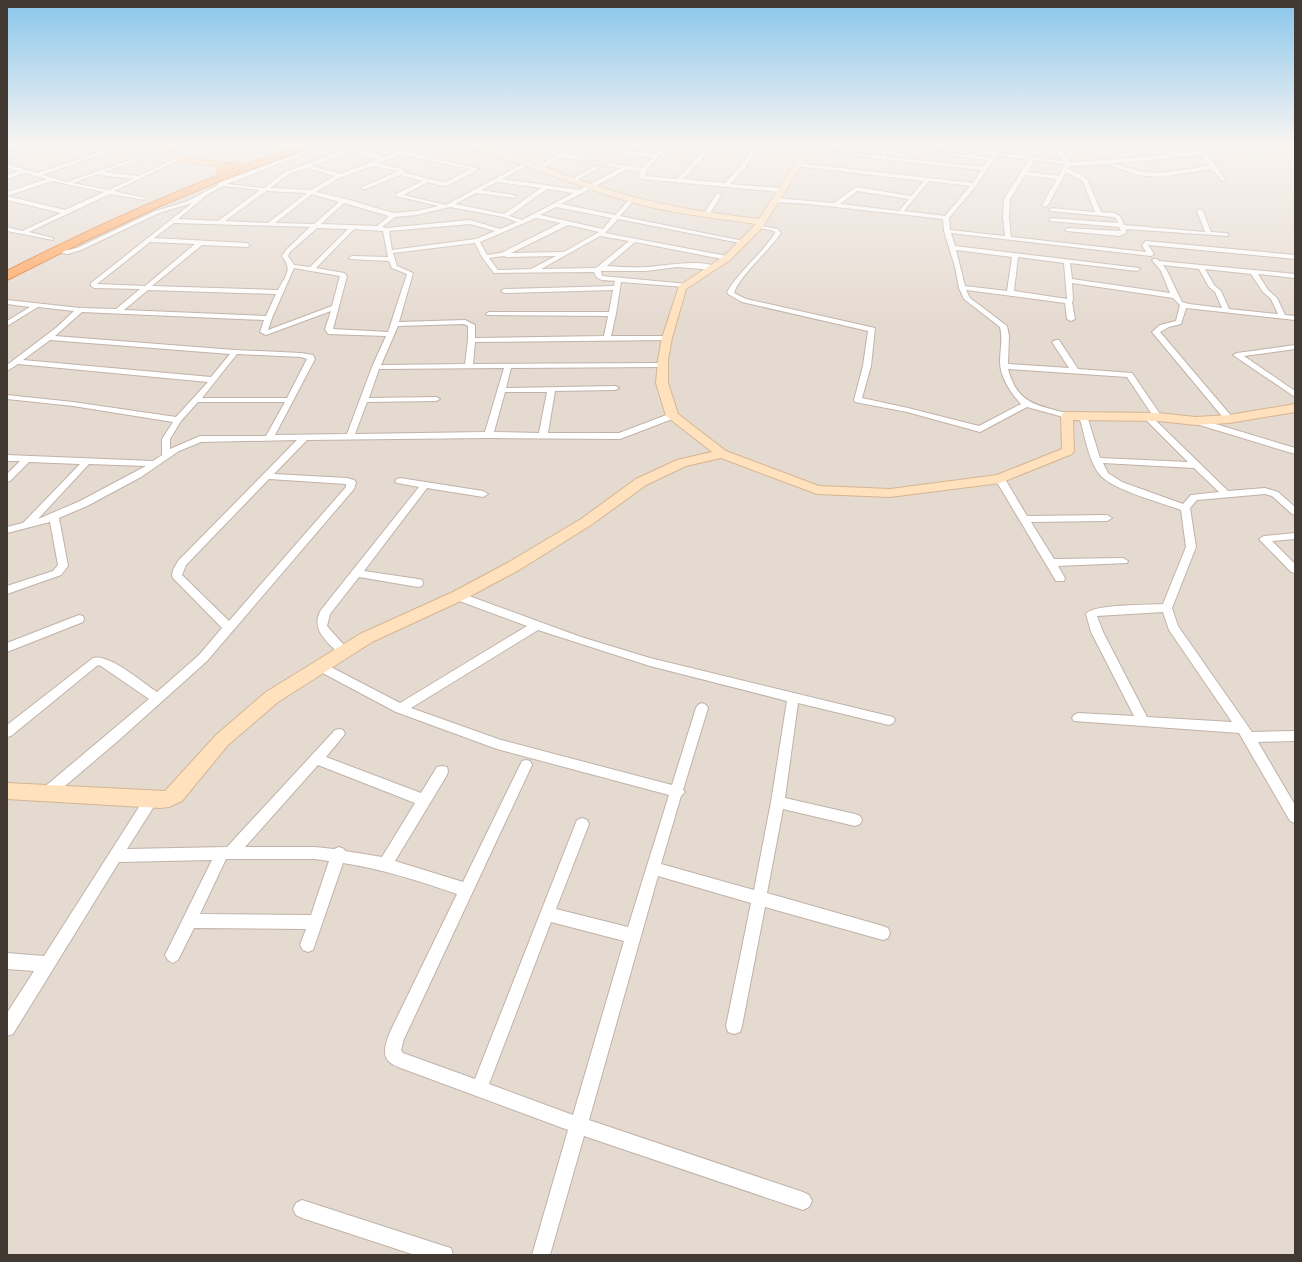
<svg xmlns="http://www.w3.org/2000/svg" width="1302" height="1262" viewBox="0 0 1302 1262" font-family="Commissioner,sans-serif">
	<style>
		.residential { fill: #e5dad0 }
		.lines { fill: none; stroke-linecap: round; stroke-linejoin: round }
		.street-casing { stroke: #c0b2a8; stroke-width: 2 }
		.secondary-casing { stroke: #d5b593; stroke-width: 2 }
		.primary-casing { stroke: #e49e5e; stroke-width: 2 }
		.highway-casing { stroke: #de7730; stroke-width: 2 }
		.street { fill: #fff; fill-rule: evenodd }
		.secondary { fill: #ffe1be; fill-rule: evenodd }
		.primary { fill: #ffc68e; fill-rule: evenodd }
		.highway { fill: #ffa760; fill-rule: evenodd }
		.rail-casing { stroke: #939393; stroke-width: 2 }
		.rail { stroke: #fff; stroke-width: 1.5; stroke-dasharray: 4.5; stroke-linecap: butt }
		.highway-bridge-casing { stroke: #de7730; stroke-width: 11; stroke-linecap: butt }
		.highway-bridge { stroke: #ffa760; stroke-width: 10 }
	</style>
	<rect width="100%" height="100%" fill="#f1e9e2"/>
	<rect class="residential" x="7" y="144" width="1288" height="1111"/>
	<g class="lines">
		<g class="street-casing">
			<g id="street">
				<path d="M73,144H98L7,155V153Z"/>
				<path d="M125,144H131L42,175L67,182L165,148V150L104,172L138,176L179,157L183,158L114,191L145,198V200L110,194L29,232L53,238V240L7,231V227L22,231L61,213L7,200V196L65,210L104,192L52,181L7,196V192L47,179L24,173L7,179V175L19,171L7,168V164L37,173ZM98,174L99,175L133,179L108,190L73,183Z"/>
				<path d="M208,144H215L173,155L171,154Z"/>
				<path d="M323,144H329L227,184L264,188L285,172L362,144H368L355,150L384,157L418,144H424L406,152L479,169L449,185L442,186L428,182L403,195L446,205L528,161L530,162V164L502,179L579,190L621,168L605,165V163L643,168L653,157L573,148L564,154L594,160L592,161L561,157L543,168L538,167L574,144H579L577,146L656,154L665,144H670L646,170L645,176L677,179L698,157L707,144H711L702,159L683,179L725,183L741,166L756,144H760L745,168L730,184L781,188L784,190L781,192L642,179L639,177L641,171L626,170L561,204L615,215L632,197L635,199L620,216L748,242L745,244L618,219L605,233L727,256L730,258L727,260L635,242L607,266C620,267 634,268 647,267C664,266 704,258 717,268L714,270L677,267L646,271H601L602,276L687,284V286L685,287L621,282L616,314L611,336H667L671,338L670,340L475,342L473,364L666,363V367H663L511,368L506,388L615,386L619,388L615,390L555,391L548,433H619L669,414H675L676,416L675,418L620,439L489,438L307,440L274,474L347,478L354,480L356,482L354,489L207,661L119,740L52,797L47,799L42,797L40,793L42,789L149,699L101,666L98,665L11,736L7,737V725L93,658C109,653 143,683 157,692L199,655L222,628L173,578L172,576L173,570L178,561L297,440L201,442L179,451L141,477L87,506L59,518L68,566L61,575L7,594V586L53,571L58,565L50,522L7,533V527L23,523L80,464L29,462L10,481L7,482V474L20,461H7V455L153,461L162,455V439L173,422L73,406L7,399V395L73,402L176,417L208,382L18,364L7,371V365L57,327L74,311L38,307L7,326V321L30,307L7,304V300L80,308L116,309L140,289L94,288L91,286V283L192,203L159,213L81,250L68,254L55,252V250H68L77,248L155,211L186,202L218,185V183ZM350,152L379,159L340,174L312,166ZM401,154L471,169L446,182H442L404,173L406,171L403,169L377,163ZM372,166L399,171L362,187V189H366L400,175L423,181L396,194V196L439,206L416,211L393,213L346,199L316,192L337,179ZM307,168L335,176L311,190L270,188L289,174ZM497,182L541,188L504,214L455,204L476,193L515,198V196L513,195L481,190ZM223,186L260,190L218,221L178,219L208,194ZM547,189L574,193L522,220L509,216ZM266,191L307,193L268,223L225,221ZM312,194L339,202L314,224L275,223ZM344,203L389,216L377,226L321,224ZM450,207L504,217L517,222L500,229L470,220L386,228L382,227L395,217L416,215ZM556,207L612,218L603,229L540,215ZM536,218L561,223L501,253L487,255L480,242ZM174,223L310,227L286,250L282,256C293,270 286,275 278,290L152,286L202,245L247,247L250,245L247,243L154,238ZM470,224L495,231L476,239L392,250L389,231ZM568,225L599,232L564,252L511,253ZM317,228L348,229L310,267L294,265L288,256L290,252ZM354,229L383,231L388,257L352,256L349,258L350,259L389,261L392,268L407,274L388,332L333,329L347,276L344,273L316,268ZM600,236L629,241L596,268L541,269ZM150,242L195,244L145,286L97,284ZM475,243L482,257L494,273L594,272C597,282 606,280 615,281L614,286L504,289L501,291L504,293L613,290L609,312H489L486,314L487,315L608,316L604,336L475,338V325L465,320L399,322L413,273L397,266L393,253ZM504,256L506,257L556,256L531,269L498,270L489,258ZM294,268L340,276L332,306L268,330L272,318ZM148,290L276,294L266,316L124,310ZM331,311L325,329L328,334L386,336L372,367L347,434L275,435L315,359L313,355L301,353L235,350L55,336L82,312L264,320L260,332L266,335ZM464,324L468,326V340L465,364L381,365L398,326ZM50,340L230,354L211,377L23,360ZM237,354L301,357L307,359L287,398H202ZM504,368L485,432L355,434L367,402L436,401L440,399L436,397L369,398L379,369ZM505,392H547L539,433L494,432ZM198,402H285L266,436H200L170,449V439L181,421ZM89,464L146,466L80,501L38,519ZM269,479L346,484V487L229,621L182,575L186,565Z"/>
				<path d="M536,144H542L508,157L504,156Z"/>
				<path d="M887,144H891L885,157L983,167L988,160L919,151L921,150L990,157L992,155L978,150L943,144C962,143 978,149 997,153C1002,155 1010,154 1016,155L1010,144H1014L1021,156L1063,161L1054,146L1044,144L1110,146L1112,147L1110,148L1059,146L1069,161L1078,162L1172,155L1165,144H1169L1177,154L1202,151L1259,149L1287,145L1285,147L1259,151L1206,153L1225,179L1222,181L1212,169L1160,177L1138,175L1109,165L1112,163L1138,171L1160,173L1210,166L1201,154L1152,160L1078,166L1070,165L1068,169L1080,174L1087,179L1101,212L1114,213L1120,216L1124,225L1205,232L1197,211L1200,209L1203,211L1211,232L1226,233L1228,234V236L1126,229V233L1120,236L1066,231L1065,230L1068,228L1121,231L1119,227L1050,221V219L1052,218L1118,223L1116,218L1113,217L1050,211L1049,210L1052,208L1095,212L1083,181L1066,172L1048,205L1045,207L1042,205L1057,179L1025,175L1010,199L1009,217L1011,237L1146,252L1142,245L1146,241L1295,255V259L1148,245L1154,254L1151,256L951,233L955,246L1139,268L1140,269L1137,271L1070,263L1072,279L1170,293L1161,271L1152,260L1153,259H1157L1159,261L1295,274V278L1258,274L1268,290L1277,298L1285,315L1295,316V320L1186,308L1181,324L1169,327L1160,332L1232,417L1233,419L1232,421H1226L1152,332L1160,325L1176,321L1180,305L1173,298L1072,283L1073,300L1072,302L1075,319L1071,321L1067,319L1065,303L966,290L970,298L1007,326L1009,336L1008,364L1069,368L1052,342L1056,340H1059L1078,369L1132,373L1162,417L1161,419H1155L1127,377L1008,369C1018,406 1039,405 1070,414L1071,416L1070,418H1067L1027,407L980,432L907,412L855,402L854,400L863,366L868,331L742,302L728,294L727,292C740,270 761,255 775,233L774,231L757,227V225L778,229L781,233C769,251 739,276 734,293L746,299L875,328L871,366L862,398L908,408L979,426L1021,404C1011,393 1000,377 1000,362C1000,350 1003,339 1000,327L964,299L959,288L955,267L944,231L943,219L809,204L775,202L772,200L775,198L834,203L856,187L911,196L924,181L796,166V164L798,163L973,183L981,170L804,150L806,149L881,156ZM1002,156L1029,160L1004,199L1003,217L1005,236L950,230L949,218L976,186L995,157ZM1034,160L1065,164L1059,176L1027,172ZM929,181L970,186L945,216L904,211ZM857,191L909,199L899,211L840,204ZM956,250L1012,257L1007,291L965,286ZM1018,257L1064,263L1067,299L1014,291ZM1163,265L1199,269L1209,287L1215,292L1222,308L1189,304L1182,302L1167,271ZM1205,269L1251,274L1263,292L1271,299L1278,314L1229,309L1221,291L1214,285Z"/>
				<path d="M1191,144H1214L1215,145L1213,146L1193,145Z"/>
				<path d="M596,166L601,167L577,180L572,179Z"/>
				<path d="M717,193L722,194L709,215H705L704,214Z"/>
				<path d="M1295,345V349L1244,356L1295,391V397L1233,355L1237,353Z"/>
				<path d="M1080,414H1083L1087,416L1100,458L1188,462L1143,417L1144,415H1150L1228,491L1265,488L1278,492L1295,507V515L1292,514L1272,496L1265,494L1197,500L1190,508L1196,547L1172,608L1178,626L1252,732L1295,731V741L1258,742L1295,805V823L1290,821L1239,733L1074,721L1072,718L1074,715L1078,713L1134,716L1091,632L1086,614C1092,604 1149,605 1163,604L1186,547L1181,510C1162,503 1114,490 1101,476C1088,461 1085,435 1079,416ZM1103,463L1194,468L1219,492L1191,495L1183,504L1122,482L1108,473ZM1163,612L1169,630L1232,722L1147,717L1103,632L1097,616Z"/>
				<path d="M1193,419H1199L1295,448V454L1193,423L1192,421Z"/>
				<path d="M1000,476L1005,479L1027,516L1107,515L1112,518L1107,521L1031,522L1054,559L1123,558L1128,561L1127,563L1058,566L1065,578L1064,581H1056L995,479Z"/>
				<path d="M400,478L483,491L488,494L483,497L427,488L364,571L418,579L422,580L423,583L422,586L418,587L359,577L330,614L327,626L350,652L348,655L344,656L340,655C327,641 310,630 321,610L419,487L397,483L395,481L397,479Z"/>
				<path d="M1295,533V539L1272,541L1295,564V573L1291,572L1259,539L1264,536Z"/>
				<path d="M458,592L581,637L650,658L893,717L895,720L893,723L889,725L798,703L785,798L855,814L860,816L862,820L860,824L855,826L783,809L767,893L883,926L888,928L890,933L888,938L883,940L765,907L742,1026L740,1032L734,1034L728,1032L726,1026L751,903L658,876L589,1120L803,1192L809,1195L812,1201L809,1207L803,1210L584,1136L550,1255H532L568,1130L398,1067C380,1060 384,1048 390,1032L457,894C419,881 382,869 343,863L313,950L308,952L303,950L300,945L306,929L194,928L178,960L173,963L168,960L165,955L212,860L119,862L13,1034L7,1036V1013L34,971L7,969V953L44,956L146,796L151,794L156,796L158,800L127,849L227,847L335,730L339,729L343,730L345,734L326,757L421,793L437,767L442,766L447,767L448,771L447,775L395,861L463,882L522,761L526,760L530,761L532,765L404,1039L401,1050L403,1053L475,1079L577,820L582,818L587,820L589,824L556,909L628,927L669,795L497,749L396,712L317,670L315,667L317,664L321,663L325,664L400,703L527,626L454,599L453,596L454,593ZM538,630L650,666L787,701L771,802L754,890L661,864L681,796L685,792L683,790L708,708L706,705L702,703L698,705L696,708L672,785L501,740L411,708ZM318,765L415,803L382,857L345,851L344,849L339,847L334,849L315,847H245ZM226,859H315L329,861L311,915L200,914ZM551,922L624,941L573,1115L489,1084Z"/>
				<path d="M79,615L83,616L84,619L83,622L7,652V643Z"/>
				<path d="M302,1200L444,1246L451,1248L453,1255H415L302,1218L296,1215L293,1209L296,1203Z"/>
			</g>
		</g>
		<g class="secondary-casing">
			<path id="secondary" d="M456,144C476,144 496,151 515,157C548,168 580,181 613,191C660,206 710,213 759,219L794,165L804,144H810L802,165L762,228L730,260L686,289L672,338L668,360V383L678,414L726,451L819,486L890,489L997,475L1062,449L1061,416L1063,413L1067,412L1158,413L1196,417L1229,415L1295,404V412L1229,423L1196,425L1158,421L1073,420L1074,451L1072,454L1000,483L890,497L817,494L721,458L686,466L646,485L591,525L519,570L463,600L372,642L278,702L228,745L182,801L169,807L160,808L7,799V783L165,791L216,735L266,692L360,634L453,592L509,562L581,519L636,479L677,460L712,452L666,416L656,383L658,360L662,338L679,286L724,256L756,224C713,218 669,213 627,201C570,184 515,160 457,145Z"/>
		</g>
		<g class="primary-casing">
			<path id="primary" d="M149,144H159L186,158L227,163L245,167L246,169L242,172L227,167L181,162Z"/>
		</g>
		<g class="highway-casing">
			<path id="highway" d="M303,144H316L314,146L237,174L160,206L85,241L7,280V271C103,222 201,179 303,144Z"/>
		</g>
		<use href="#street" class="street"/>
		<use href="#secondary" class="secondary"/>
		<use href="#primary" class="primary"/>
		<use href="#highway" class="highway"/>
		<g class="rail-casing">
			<path id="rail" d="M1288,144L1295,145"/>
		</g>
		<use href="#rail" class="rail"/>
		<g class="highway-bridge-casing">
			<path id="highway-bridge" d="M221,171L239,165"/>
		</g>
		<use href="#highway-bridge" class="highway-bridge"/>
	</g>
	<linearGradient id="sky" x2="0" y2="1"><stop stop-color="#89c6eb"/><stop offset="0.45" stop-color="#f9f5f2"/><stop offset="1" stop-color="#f9f5f2" stop-opacity="0"/></linearGradient>
	<rect width="1302" height="321" fill="url(#sky)"/>
	<rect width="1302" height="1262" fill="none" stroke="#433933" stroke-width="16"/>
</svg>
